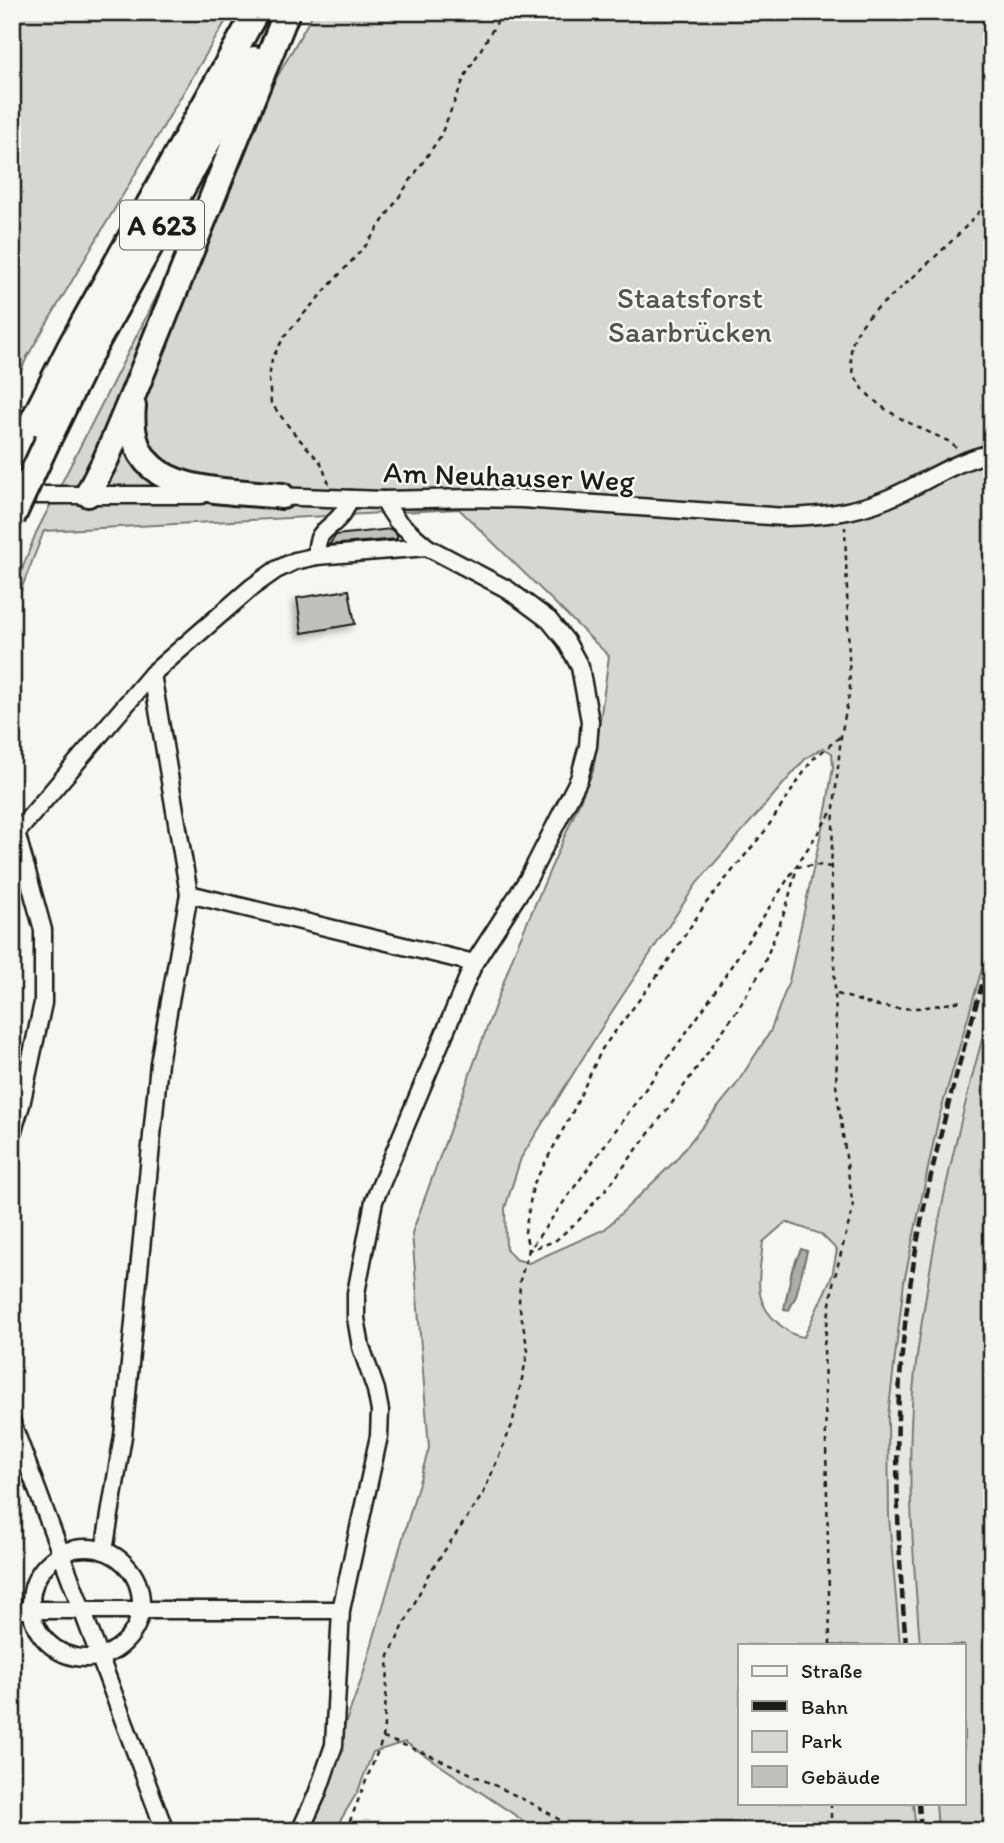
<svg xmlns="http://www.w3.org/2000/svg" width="1004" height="1843" viewBox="0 0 1004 1843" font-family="Itim,sans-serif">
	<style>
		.built { fill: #e6e6e2 }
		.green { fill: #d6d6d2; stroke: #797977; stroke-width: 2; fill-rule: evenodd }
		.water { fill: #acaca9; stroke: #727271; stroke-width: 2 }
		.building { fill: #c0c0bd; stroke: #1c1c1c; stroke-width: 2; filter: url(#shadow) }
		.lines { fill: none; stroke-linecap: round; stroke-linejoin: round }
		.minor-casing { stroke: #1c1c1c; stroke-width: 21 }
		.highway-casing { stroke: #1c1c1c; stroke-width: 30 }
		.path { stroke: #1c1c1c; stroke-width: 2.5; stroke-dasharray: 5 5; stroke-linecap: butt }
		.minor { stroke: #f6f6f2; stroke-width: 16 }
		.highway { stroke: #f6f6f2; stroke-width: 24 }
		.rail { stroke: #1c1c1c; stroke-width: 4.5; stroke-dasharray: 10 5; stroke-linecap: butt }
		.highway-bridge-casing { stroke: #1c1c1c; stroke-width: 30; stroke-linecap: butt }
		.highway-bridge { stroke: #f6f6f2; stroke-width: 24 }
		.labels { text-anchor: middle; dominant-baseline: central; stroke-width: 5; stroke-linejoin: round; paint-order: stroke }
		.shield { fill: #f6f6f2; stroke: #5d5d5c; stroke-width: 2 }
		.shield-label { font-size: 28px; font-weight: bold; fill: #1c1c1c }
		.park-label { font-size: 30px; fill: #545453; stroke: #f6f6f2 }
		.street-label { font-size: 30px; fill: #1c1c1c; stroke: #f6f6f2 }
	</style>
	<defs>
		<filter id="shadow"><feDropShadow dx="-4.5" dy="4.5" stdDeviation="3.5" flood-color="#0004"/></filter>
	</defs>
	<rect width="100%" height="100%" fill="#f6f6f2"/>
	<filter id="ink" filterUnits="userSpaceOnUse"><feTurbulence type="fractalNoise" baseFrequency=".0143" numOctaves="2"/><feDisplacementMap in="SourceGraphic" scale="14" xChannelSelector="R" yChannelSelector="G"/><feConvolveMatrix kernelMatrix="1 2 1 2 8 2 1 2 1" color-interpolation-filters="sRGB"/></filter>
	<g filter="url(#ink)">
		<g class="built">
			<path d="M992,934V1004L963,1103L937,1223L918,1346L912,1405L910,1511L920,1645H900L889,1517L888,1416L904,1282L938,1121Z"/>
			<path d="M913,1803H936L938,1831H916Z"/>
		</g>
		<g class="green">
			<path d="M12,12H231L27,357L12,391Z"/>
			<path d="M314,12H992V934L938,1121L904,1282L888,1416L889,1517L900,1645H740V1803H913L916,1831H539L405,1742L373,1752L358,1791L334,1831H306L363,1675L429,1448L412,1233L516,948L593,771L609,656L459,509L44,531L12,613V595L36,533L192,227ZM823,748L832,753L833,767L827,805L789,981L770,1032L736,1085L674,1162L605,1229L529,1263L515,1259L506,1249L505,1208L521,1158L607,1019L697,883L806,758ZM786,1222L821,1234L837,1250L832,1276L804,1337C793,1336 789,1332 780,1325C750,1300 760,1276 763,1242Z"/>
			<path d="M992,1004V1831H938L936,1803H964V1645H920C914,1565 907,1486 912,1406C914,1367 921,1328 927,1289C942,1192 965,1098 992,1004Z"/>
		</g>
		<path class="water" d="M801,1249L807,1251L796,1296L789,1310L784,1309L792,1270Z"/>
		<g class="building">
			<path d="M391,529L397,535V539L329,545L336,535Z"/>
			<path d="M349,590L355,624L302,633L297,598Z"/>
		</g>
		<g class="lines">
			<g class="minor-casing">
				<g id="minor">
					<path d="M17,495H201"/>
					<path d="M273,496L383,500L471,498L522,499L785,517C821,516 853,513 887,499C923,484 954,461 992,453"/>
					<path d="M317,556C315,529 328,532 342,514C345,510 347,504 350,499"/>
					<path d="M12,838L152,674L252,587L276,570L295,561L317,556L427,547"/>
					<path d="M189,894L474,963"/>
					<path d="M12,1134L21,1105L43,1003V930L16,832"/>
					<path d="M12,1423L165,1831"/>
					<circle cx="86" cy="1603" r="55"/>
					<path d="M104,1551L123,1436L159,1063L189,894L152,674"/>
					<path d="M12,1610H341"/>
					<path d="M300,1831L317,1794L334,1745L341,1610L379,1436L380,1411L376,1390L361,1347L356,1318V1293L374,1201L474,963L528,879L579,779L588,746L590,721L580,667L566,641L549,620L507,589L427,547L397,521L383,500"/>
				</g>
			</g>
			<g class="highway-casing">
				<g id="highway">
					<path d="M133,406C124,497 218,489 282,496"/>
					<path d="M48,440L89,356L254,59"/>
					<path d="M12,462L71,345L256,12"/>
					<path d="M88,494L106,459L137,385L287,12"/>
				</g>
			</g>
			<g class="path">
				<path d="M956,448L952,443C920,427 874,412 856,378C848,363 849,342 860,328C870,312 888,300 902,287C934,258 966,230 992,196"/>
				<path d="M329,484L321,463L293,432L271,403L269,379L272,359L284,337L301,317L367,244L440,137L465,76L503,12"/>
				<path d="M831,867L818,865L797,867L786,908L761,971L738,1009L672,1103L612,1182L578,1221L555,1241L529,1250L525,1232L533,1185L572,1113L602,1049L666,964L706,903L765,831L812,760L841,736"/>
				<path d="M837,994C853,998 869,1005 885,1007C911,1011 936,1006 961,1001"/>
				<path d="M830,1645L824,1345L833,1284L853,1207L836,1085L837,1053L831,867L834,810"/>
				<path d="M383,1738C421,1750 457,1767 494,1785C521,1798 551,1812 575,1831"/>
				<path d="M831,1803V1831"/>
				<path d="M346,1831L383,1738L389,1656L428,1575L483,1494L512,1425L528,1351L519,1304L520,1280L529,1250L704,1008L834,808L841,736L850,690L845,527"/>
			</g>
			<use href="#minor" class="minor"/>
			<use href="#highway" class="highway"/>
			<g class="rail">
				<path d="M906,1645C898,1548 893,1452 902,1354C914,1216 953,1083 992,951"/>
				<path d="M919,1803L921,1831"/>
			</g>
			<g class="highway-bridge-casing">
				<path id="highway-bridge" d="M12,518L48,440"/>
			</g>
			<use href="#highway-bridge" class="highway-bridge"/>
		</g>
	</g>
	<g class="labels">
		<rect class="shield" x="120" y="200.5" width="84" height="49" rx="5"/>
		<g class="shield-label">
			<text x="162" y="225">A 623</text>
		</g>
		<g class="park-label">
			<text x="690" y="297">Staatsforst<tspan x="690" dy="34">Saarbrücken</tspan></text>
		</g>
		<g class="street-label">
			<text transform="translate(509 476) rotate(2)">Am Neuhauser Weg</text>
		</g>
	</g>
	<rect width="1004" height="1843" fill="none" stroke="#f6f6f2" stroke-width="42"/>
	<rect x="21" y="21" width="962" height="1801" fill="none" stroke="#1c1c1c" stroke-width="2.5" filter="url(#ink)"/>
	<rect x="738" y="1644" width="228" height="161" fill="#f6f6f2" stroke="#9f9f9c" stroke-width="2"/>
	<rect x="752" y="1666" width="35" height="10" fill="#f6f6f2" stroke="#9f9f9c" stroke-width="2"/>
	<text x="801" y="1678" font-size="21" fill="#1c1c1c">Straße</text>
	<rect x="752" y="1701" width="35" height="10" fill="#1c1c1c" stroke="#9f9f9c" stroke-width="2"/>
	<text x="801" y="1714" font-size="21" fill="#1c1c1c">Bahn</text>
	<rect x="752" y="1731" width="35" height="21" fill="#d6d6d2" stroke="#9f9f9c" stroke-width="2"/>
	<text x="801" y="1748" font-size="21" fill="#1c1c1c">Park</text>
	<rect x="752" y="1766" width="35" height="21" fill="#c0c0bd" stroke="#9f9f9c" stroke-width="2"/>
	<text x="801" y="1784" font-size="21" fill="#1c1c1c">Gebäude</text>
</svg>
